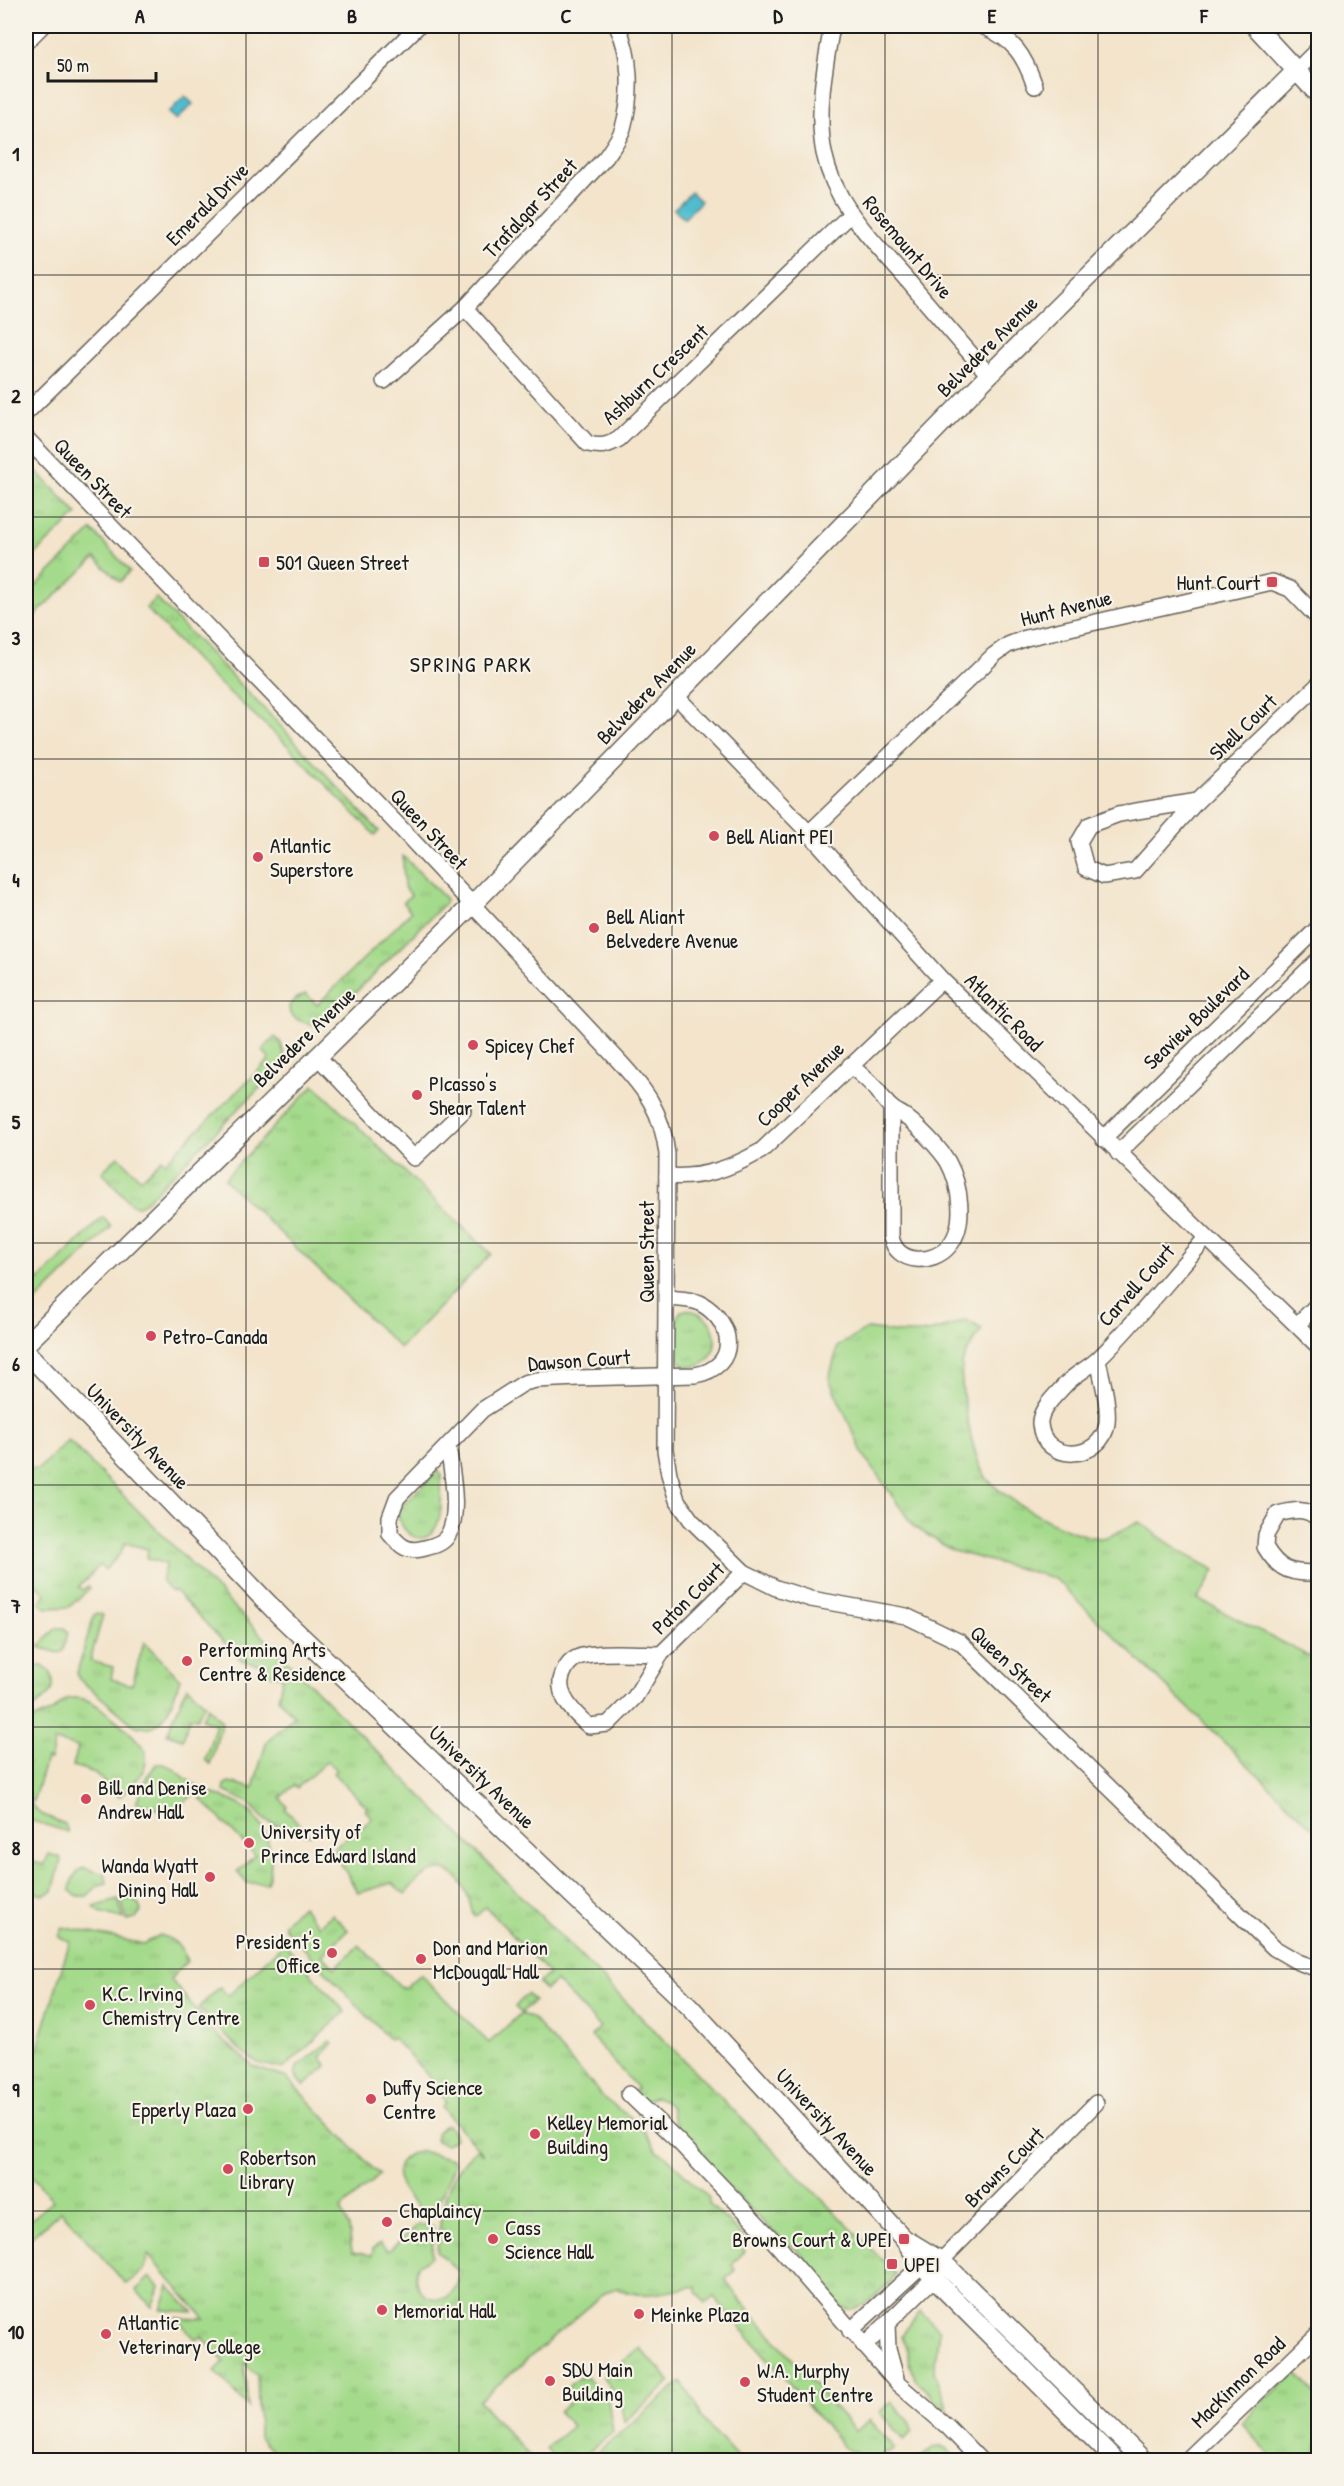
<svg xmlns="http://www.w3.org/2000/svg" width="1344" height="2486" viewBox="0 0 1344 2486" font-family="'Patrick Hand',sans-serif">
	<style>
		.grass { fill: url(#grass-tufts); stroke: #607b54; stroke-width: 1.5 }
		.garden { fill: #a4da8b; stroke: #607b54; stroke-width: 1.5 }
		.water { fill: #51bccd; stroke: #366c74; stroke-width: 1.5 }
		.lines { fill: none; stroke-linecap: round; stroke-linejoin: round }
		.minor-casing { stroke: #676259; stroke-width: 18 }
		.major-casing { stroke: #676259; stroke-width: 21 }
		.minor { stroke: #fff; stroke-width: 15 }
		.major { stroke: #fff; stroke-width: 18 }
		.grid { fill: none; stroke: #1c1c1c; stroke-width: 1.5; stroke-opacity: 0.55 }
		.poi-dot { fill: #d1495b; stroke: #f7f3e8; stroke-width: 2 }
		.labels { text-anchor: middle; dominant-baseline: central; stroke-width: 4.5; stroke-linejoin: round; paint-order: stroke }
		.street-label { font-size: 21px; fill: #1c1c1c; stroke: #f7f3e8 }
		.poi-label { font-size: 21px; fill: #1c1c1c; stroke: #f7f3e8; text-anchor: start }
		.neighbourhood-label { font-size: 22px; letter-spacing: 1.5px; fill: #1c1c1c; stroke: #f7f3e8 }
		.neatline { fill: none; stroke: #1c1c1c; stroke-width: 2 }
		.grid-label { font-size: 20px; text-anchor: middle; font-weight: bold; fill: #1c1c1c }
	</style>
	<defs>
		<pattern id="grass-tufts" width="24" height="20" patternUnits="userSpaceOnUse" patternTransform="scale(1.5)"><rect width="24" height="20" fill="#a4da8b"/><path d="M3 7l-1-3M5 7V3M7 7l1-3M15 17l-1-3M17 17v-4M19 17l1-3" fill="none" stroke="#8dba77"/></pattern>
	</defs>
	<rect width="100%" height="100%" fill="#f7f3e8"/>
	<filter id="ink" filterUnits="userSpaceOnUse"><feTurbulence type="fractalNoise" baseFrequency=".0167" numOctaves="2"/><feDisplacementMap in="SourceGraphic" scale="12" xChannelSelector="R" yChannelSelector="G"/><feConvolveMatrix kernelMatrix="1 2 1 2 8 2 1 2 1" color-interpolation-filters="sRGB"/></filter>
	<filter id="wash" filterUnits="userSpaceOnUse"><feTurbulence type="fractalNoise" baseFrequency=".008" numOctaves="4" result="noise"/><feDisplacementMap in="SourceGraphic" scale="24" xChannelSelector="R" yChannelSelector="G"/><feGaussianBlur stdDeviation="1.35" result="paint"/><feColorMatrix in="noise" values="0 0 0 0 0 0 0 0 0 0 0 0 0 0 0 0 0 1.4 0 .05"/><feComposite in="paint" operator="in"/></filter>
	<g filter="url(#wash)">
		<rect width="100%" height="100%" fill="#f3e4cb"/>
		<g class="grass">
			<path d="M26,460L77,514L26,563Z"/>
			<path d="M92,530L130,571L120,582L95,558L26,624V596Z"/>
			<path d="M156,598L274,719L379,831L375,835L281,739L210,675L146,608Z"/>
			<path d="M403,856L446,899L445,903L323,1025C308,1025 301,1023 290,1014L289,1006L297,998L306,994L317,1005L411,912L403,903L411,895L404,887Z"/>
			<path d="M275,1037L281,1043L286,1062L144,1203L138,1206L132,1205L102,1172L118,1156L141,1179L162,1159L165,1162L270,1059L262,1050Z"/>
			<path d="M314,1085L491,1254L400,1348L224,1179Z"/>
			<path d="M103,1217L111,1227L26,1311V1277L30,1272L39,1280Z"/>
			<path d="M687,1310C728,1314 722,1376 683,1365L678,1357V1316L681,1311Z"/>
			<path d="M966,1320L982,1329C976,1339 963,1354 962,1365C959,1387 973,1458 985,1476C1001,1499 1073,1538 1101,1538C1109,1538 1130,1526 1139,1522L1183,1553L1215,1570L1198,1599L1318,1661V1833L1054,1578L953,1551L913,1526L863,1454L829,1379L838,1346L867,1329C908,1335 927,1337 966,1320Z"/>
			<path d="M68,1440L896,2274C888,2286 878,2295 866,2303C834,2327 818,2274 802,2255C798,2249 790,2245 783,2241L678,2139L671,2107L664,2100L655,2097L637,2103L630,2095L637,2088L591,2036L600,2027L556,1981L545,1990L539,1983L549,1974L486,1907L475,1917C470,1908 470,1900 466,1891C448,1855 424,1871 405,1894L392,1883L358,1893L333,1850L356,1828L359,1831L372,1818L365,1810L367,1807L333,1773L336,1770L327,1761L297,1788L294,1785L280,1798L287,1806L285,1809L310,1835L292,1831L266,1821L249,1803L224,1791V1785L229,1782L253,1788L266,1743L294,1716L278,1698L283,1677L265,1672L266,1666L241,1660L174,1590L172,1592L161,1581L166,1564L147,1558L148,1549L125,1543L120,1554L105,1570L100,1565L79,1587L83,1590L88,1586L90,1588L69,1607L46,1608L40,1602L46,1594L26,1574V1475L32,1468L36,1471Z"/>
			<path d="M437,1471L441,1475C441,1491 444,1517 434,1530C420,1550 397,1529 398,1510Z"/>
			<path d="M97,1613L103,1615L90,1661L113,1667L111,1679L132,1685L144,1642L180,1679C173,1699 164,1738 134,1725L78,1678L77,1673L94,1615Z"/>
			<path d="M56,1628H64L68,1632L63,1651L59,1653L39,1647Z"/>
			<path d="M34,1666H43L50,1671C61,1692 41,1702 26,1712V1671Z"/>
			<path d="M187,1686L205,1704L197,1718L190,1717L183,1739L167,1734Z"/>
			<path d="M75,1698C80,1698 85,1699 89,1701C102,1707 145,1742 146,1755C148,1773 130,1787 119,1797L95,1773L73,1766L78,1747L55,1741L50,1760L46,1759L33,1802L26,1794V1723L54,1710L66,1699Z"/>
			<path d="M208,1707L222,1722L210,1764L205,1760L216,1724L202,1719Z"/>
			<path d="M157,1764C171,1762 184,1779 196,1786C210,1794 226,1797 240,1805C267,1821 277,1853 267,1883H247L237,1872L255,1855L195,1793L169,1816L165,1811L136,1803L147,1776Z"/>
			<path d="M26,1799L39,1813L65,1824L68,1832L26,1819Z"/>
			<path d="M49,1854L60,1857L61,1860L53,1891L44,1895L26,1890V1859L44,1865Z"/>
			<path d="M84,1868L105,1874L107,1883L99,1885L87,1896H76L70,1890C71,1881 75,1871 84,1868Z"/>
			<path d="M131,1899L139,1904L141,1911L136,1918L127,1920L121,1900Z"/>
			<path d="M118,1900L124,1919L100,1912L94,1907Z"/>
			<path d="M302,1906L319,1926L332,1914L348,1930L322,1955L335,1968L359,1945L403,1989L420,1974L489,2043L521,2013L515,2007L527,1994L534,2001L521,2013L533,2019L606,2100L633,2119L645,2132L657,2151L665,2155L709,2198V2204L742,2235L744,2251L732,2265L735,2270L725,2279L739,2298L855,2431L870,2420L895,2449C879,2461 860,2458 845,2448L714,2297L706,2303L697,2292V2286C671,2290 640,2302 617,2287L606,2292L479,2401L533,2460H325L321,2454L315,2460H310C292,2456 268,2454 259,2437L257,2375L244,2363L248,2407L215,2371L224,2362L201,2336L196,2340L176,2318L205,2319L148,2255L144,2270L126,2284L61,2211L26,2242V2224L53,2201L26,2168V2066L35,2058L70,1941L59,1937L63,1927L144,1944L160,1935C174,1939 183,1947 187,1961L170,1979L217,2035L254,2067L287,2078L379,2175L341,2209L349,2227L352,2252L372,2255L373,2249L380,2243L388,2251L418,2225L433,2226L432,2256L418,2266C403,2304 463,2313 458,2271L437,2251C441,2210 444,2177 477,2149L484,2155L441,2107L446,2102L429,2083L432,2080L392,2037L389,2039L284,1927V1923Z"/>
			<path d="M284,1943L345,2012L283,2069L258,2063L240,2050L198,2008L220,1987L228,1996Z"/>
			<path d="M330,2041L333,2043L320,2057L327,2066L304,2086C297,2080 293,2075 298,2066Z"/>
			<path d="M448,2125L453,2131L455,2139L446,2145L436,2141V2133L442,2127Z"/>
			<path d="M421,2151L452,2159L455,2163L433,2216C416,2214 389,2179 400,2162C405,2155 413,2153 421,2151Z"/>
			<path d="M920,2311L939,2330L934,2372L943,2393L949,2414L915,2379L902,2335Z"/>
			<path d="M640,2348L671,2382L624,2422L621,2404L603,2378Z"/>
			<path d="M1295,2371L1318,2398V2460H1275L1241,2423Z"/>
			<path d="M583,2374L608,2400L613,2432L579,2460H556L546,2448L572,2426L559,2412L574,2399L566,2389Z"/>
			<path d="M681,2382L694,2400L700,2416L740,2460H588Z"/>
			<path d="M892,2402L910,2422L912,2432L904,2440L879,2412Z"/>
			<path d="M940,2446L947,2449L958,2460H918L933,2447Z"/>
		</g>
		<g class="garden">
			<path d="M150,2277L159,2287L152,2307L136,2290Z"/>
			<path d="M169,2286L171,2289L193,2312L161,2310Z"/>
		</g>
		<g class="water">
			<path d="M185,96L193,104L176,120L168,113Z"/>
			<path d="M691,192L701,201L684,219L674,209Z"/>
		</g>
	</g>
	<g filter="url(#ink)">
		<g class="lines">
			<g class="minor-casing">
				<g id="minor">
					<path d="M832,26C825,65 816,113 824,153C835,206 874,242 908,281C935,313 962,344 989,375"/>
					<path d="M982,26C1014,39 1024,55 1035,86"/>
					<path d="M26,42L42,26"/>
					<path d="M1296,71L1318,49"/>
					<path d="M465,308L588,444C601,447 607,446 619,439L850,215"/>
					<path d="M384,381L465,308L606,157C612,148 620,138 623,128C632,96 632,55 617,26"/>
					<path d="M26,413L418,26"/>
					<path d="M26,438L394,821L617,1059C646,1090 662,1111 667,1154L665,1450L669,1474L677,1500L691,1520L744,1572L776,1588L811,1599L906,1616L960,1642L1274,1948L1298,1962L1318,1969"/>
					<path d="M675,695L809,833L942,980L1318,1346"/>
					<path d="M1197,801L1119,814L1089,825L1079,842L1086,868L1104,876L1135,871L1197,801L1318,685"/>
					<path d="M809,833L994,655L1008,645L1026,638L1272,582L1290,589L1318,618"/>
					<path d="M317,1056L414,1158L463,1111"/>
					<path d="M850,1065C859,1073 869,1081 877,1090C882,1096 886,1104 892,1108C896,1112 903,1114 907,1118C918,1126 941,1150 948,1162C960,1184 967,1225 949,1246C933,1265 897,1265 891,1237V1108"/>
					<path d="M1103,1139L1318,928"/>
					<path d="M1118,1153L1318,960"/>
					<path d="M667,1176C702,1179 731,1168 761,1151L942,980"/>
					<path d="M1297,1325L1318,1304"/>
					<path d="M1098,1360C1102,1380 1109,1402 1107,1423C1102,1462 1043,1464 1040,1424C1039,1410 1055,1396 1064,1386C1074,1374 1088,1369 1099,1358C1137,1321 1170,1278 1206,1238"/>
					<path d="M448,1446C451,1469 462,1518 446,1538C441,1544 433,1546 425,1548C408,1553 401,1547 390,1534V1517L397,1498L482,1410L524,1383L536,1380L578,1378L695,1375C740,1367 735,1322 700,1303C691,1299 677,1299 668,1298"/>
					<path d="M1318,1519C1307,1507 1293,1510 1278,1514L1266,1535L1265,1547C1280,1572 1291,1573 1318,1573"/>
					<path d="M661,1654C642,1654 586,1649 573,1660C566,1665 563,1672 561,1680C558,1698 576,1715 589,1726L608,1724L635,1697L661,1654L744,1572"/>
					<path d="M629,2094L679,2142L772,2239L898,2384L948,2427L980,2460"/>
					<path d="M887,2324L888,2349L896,2378"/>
					<path d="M850,2331L922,2265L932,2263"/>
					<path d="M864,2346L934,2278L941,2261L1096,2103"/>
					<path d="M1187,2460L1318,2334"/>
				</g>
			</g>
			<g class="major-casing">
				<g id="major">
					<path d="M1255,26L1318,94"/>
					<path d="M26,1344L472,905L989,375L1296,71"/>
					<path d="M26,1352L281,1617L690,2007L904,2239L922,2265L948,2293L1115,2460"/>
					<path d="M908,2241L941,2261L953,2272L1143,2460"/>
				</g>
			</g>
			<use href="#minor" class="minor"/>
			<use href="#major" class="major"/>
		</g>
	</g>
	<path class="grid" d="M246,26V2460M459,26V2460M672,26V2460M885,26V2460M1098,26V2460M26,275H1318M26,517H1318M26,759H1318M26,1001H1318M26,1243H1318M26,1485H1318M26,1727H1318M26,1969H1318M26,2211H1318"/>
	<g class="poi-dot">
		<rect x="258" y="556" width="12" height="12" rx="3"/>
		<rect x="1266" y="576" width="12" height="12" rx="3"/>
		<circle cx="714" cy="836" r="6"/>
		<circle cx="258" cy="857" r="6"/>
		<circle cx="594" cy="928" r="6"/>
		<circle cx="473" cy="1045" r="6"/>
		<circle cx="417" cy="1095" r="6"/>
		<circle cx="151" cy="1336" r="6"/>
		<circle cx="187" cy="1661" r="6"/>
		<circle cx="86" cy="1799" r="6"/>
		<circle cx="249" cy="1843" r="6"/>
		<circle cx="210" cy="1877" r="6"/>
		<circle cx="332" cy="1953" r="6"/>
		<circle cx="421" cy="1959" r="6"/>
		<circle cx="90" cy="2005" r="6"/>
		<circle cx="371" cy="2099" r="6"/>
		<circle cx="248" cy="2109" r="6"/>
		<circle cx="535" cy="2134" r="6"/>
		<circle cx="228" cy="2169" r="6"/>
		<circle cx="387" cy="2222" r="6"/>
		<circle cx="493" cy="2239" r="6"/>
		<rect x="898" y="2233" width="12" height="12" rx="3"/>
		<rect x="886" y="2258" width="12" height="12" rx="3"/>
		<circle cx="382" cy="2310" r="6"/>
		<circle cx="639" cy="2314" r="6"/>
		<circle cx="106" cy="2334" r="6"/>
		<circle cx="550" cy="2381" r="6"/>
		<circle cx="745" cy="2382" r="6"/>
	</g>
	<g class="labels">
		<g class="street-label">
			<text transform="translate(207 204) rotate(-45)">Emerald Drive</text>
			<text transform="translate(530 208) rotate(-47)">Trafalgar Street</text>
			<text transform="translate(908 247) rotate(50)">Rosemount Drive</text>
			<text transform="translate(987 346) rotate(-45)">Belvedere Avenue</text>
			<text transform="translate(655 374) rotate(-43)">Ashburn Crescent</text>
			<text transform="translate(93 478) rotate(46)">Queen Street</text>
			<text transform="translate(1066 608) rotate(-14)">Hunt Avenue</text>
			<text transform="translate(646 693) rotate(-46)">Belvedere Avenue</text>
			<text transform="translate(1243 727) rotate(-44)">Shell Court</text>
			<text transform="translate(429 829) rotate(47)">Queen Street</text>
			<text transform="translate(1004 1012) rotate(45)">Atlantic Road</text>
			<text transform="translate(1196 1018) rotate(-44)">Seaview Boulevard</text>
			<text transform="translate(304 1037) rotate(-44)">Belvedere Avenue</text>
			<text transform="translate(800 1084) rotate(-44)">Cooper Avenue</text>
			<text transform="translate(646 1252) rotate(-90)">Queen Street</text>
			<text transform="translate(1136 1285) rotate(-48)">Carvell Court</text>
			<text transform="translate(579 1360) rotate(-4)">Dawson Court</text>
			<text transform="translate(138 1436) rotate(46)">University Avenue</text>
			<text transform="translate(688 1598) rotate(-45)">Paton Court</text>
			<text transform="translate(1011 1664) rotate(43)">Queen Street</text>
			<text transform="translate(482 1777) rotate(44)">University Avenue</text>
			<text transform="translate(827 2122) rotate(47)">University Avenue</text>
			<text transform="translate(1004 2167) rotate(-45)">Browns Court</text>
			<text transform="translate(1238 2382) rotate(-44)">MacKinnon Road</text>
		</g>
		<g class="poi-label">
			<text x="276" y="562">501 Queen Street</text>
			<text x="1260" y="582" text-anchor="end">Hunt Court</text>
			<text x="726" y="836">Bell Aliant PEI</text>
			<text x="270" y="845">Atlantic<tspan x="270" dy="24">Superstore</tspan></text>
			<text x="606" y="916">Bell Aliant<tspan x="606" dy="24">Belvedere Avenue</tspan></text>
			<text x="485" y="1045">Spicey Chef</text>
			<text x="429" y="1083">PIcasso's<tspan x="429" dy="24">Shear Talent</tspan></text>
			<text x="163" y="1336">Petro-Canada</text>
			<text x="199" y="1649">Performing Arts<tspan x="199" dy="24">Centre &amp; Residence</tspan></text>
			<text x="98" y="1787">Bill and Denise<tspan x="98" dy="24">Andrew Hall</tspan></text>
			<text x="261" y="1831">University of<tspan x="261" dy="24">Prince Edward Island</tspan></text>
			<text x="198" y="1865" text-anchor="end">Wanda Wyatt<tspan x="198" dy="24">Dining Hall</tspan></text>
			<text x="320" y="1941" text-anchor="end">President's<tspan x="320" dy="24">Office</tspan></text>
			<text x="433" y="1947">Don and Marion<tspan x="433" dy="24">McDougall Hall</tspan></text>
			<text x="102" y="1993">K.C. Irving<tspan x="102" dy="24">Chemistry Centre</tspan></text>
			<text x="383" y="2087">Duffy Science<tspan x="383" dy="24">Centre</tspan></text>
			<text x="236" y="2109" text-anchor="end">Epperly Plaza</text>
			<text x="547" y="2122">Kelley Memorial<tspan x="547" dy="24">Building</tspan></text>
			<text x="240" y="2157">Robertson<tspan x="240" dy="24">Library</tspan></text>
			<text x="399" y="2210">Chaplaincy<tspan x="399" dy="24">Centre</tspan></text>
			<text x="505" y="2227">Cass<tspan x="505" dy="24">Science Hall</tspan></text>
			<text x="892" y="2239" text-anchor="end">Browns Court &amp; UPEI</text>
			<text x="904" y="2264">UPEI</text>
			<text x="394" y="2310">Memorial Hall</text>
			<text x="651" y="2314">Meinke Plaza</text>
			<text x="118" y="2322">Atlantic<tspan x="118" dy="24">Veterinary College</tspan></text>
			<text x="562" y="2369">SDU Main<tspan x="562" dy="24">Building</tspan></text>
			<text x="757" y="2370">W.A. Murphy<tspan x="757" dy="24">Student Centre</tspan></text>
		</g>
		<g class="neighbourhood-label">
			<text x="471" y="664">SPRING PARK</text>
		</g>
	</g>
	<rect width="1344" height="2486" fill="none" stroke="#f7f3e8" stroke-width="66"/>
	<path d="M48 72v9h108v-9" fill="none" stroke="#1c1c1c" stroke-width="3"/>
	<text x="57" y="72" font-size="18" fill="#1c1c1c" stroke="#f7f3e8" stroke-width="4.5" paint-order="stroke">50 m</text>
	<rect x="33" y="33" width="1278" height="2420" class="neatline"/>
	<g class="grid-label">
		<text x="140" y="23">A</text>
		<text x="352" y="23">B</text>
		<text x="566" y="23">C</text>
		<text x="778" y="23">D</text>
		<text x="992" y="23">E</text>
		<text x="1204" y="23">F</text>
		<text x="16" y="161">1</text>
		<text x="16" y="403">2</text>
		<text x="16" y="645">3</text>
		<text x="16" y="887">4</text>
		<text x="16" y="1129">5</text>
		<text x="16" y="1371">6</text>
		<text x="16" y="1613">7</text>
		<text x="16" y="1855">8</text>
		<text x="16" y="2097">9</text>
		<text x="16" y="2339">10</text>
	</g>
</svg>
